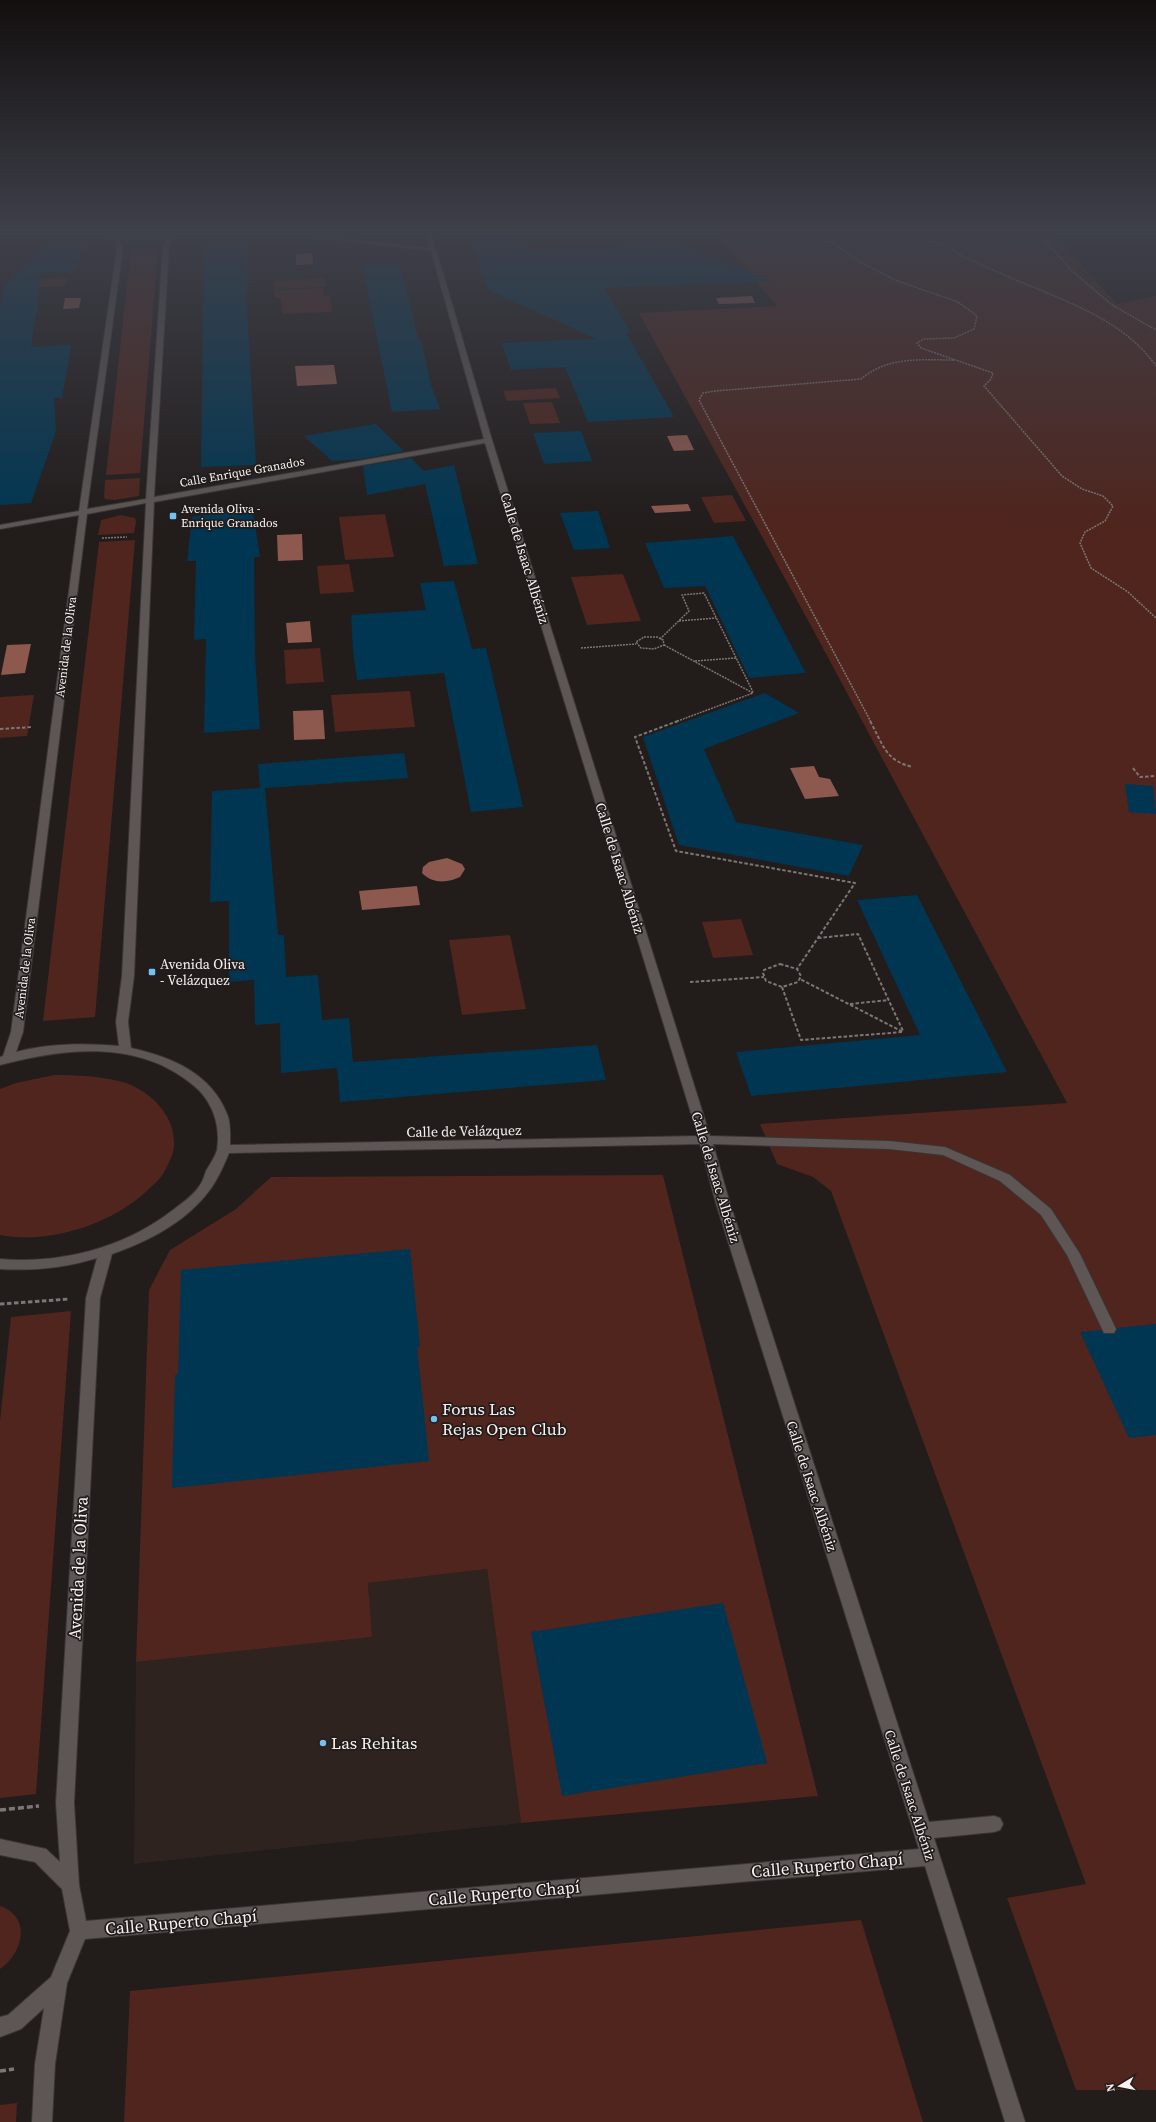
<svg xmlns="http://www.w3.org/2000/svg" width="1156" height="2122" viewBox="0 0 1156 2122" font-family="'Source Serif 4',serif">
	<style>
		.built { fill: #2f2320 }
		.green { fill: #4f251d }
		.water { fill: #8d584d }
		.building { fill: #003652 }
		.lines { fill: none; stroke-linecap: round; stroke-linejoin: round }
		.minor-casing { stroke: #3a3635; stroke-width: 2 }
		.path-far3 { stroke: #7c7776; stroke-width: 1.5; stroke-dasharray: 2 1; stroke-linecap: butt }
		.path-far2 { stroke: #7c7776; stroke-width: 2; stroke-dasharray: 3.5 2; stroke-linecap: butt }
		.path-far1 { stroke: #7c7776; stroke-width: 3; stroke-dasharray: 4.5 2.5; stroke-linecap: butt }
		.path { stroke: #7c7776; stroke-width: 3.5; stroke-dasharray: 6 3; stroke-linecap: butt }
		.minor { fill: #5d5654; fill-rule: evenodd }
		.poi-dot { fill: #72c1f5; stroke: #221c1b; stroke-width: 1.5 }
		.labels { text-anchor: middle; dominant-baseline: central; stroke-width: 3.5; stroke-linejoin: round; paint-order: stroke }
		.far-street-label { font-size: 12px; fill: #f7f3f2; stroke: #221c1b }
		.far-poi-label { font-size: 12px; fill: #f7f3f2; stroke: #221c1b; text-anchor: start }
		.street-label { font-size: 14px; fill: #f7f3f2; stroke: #221c1b }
		.poi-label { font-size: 14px; fill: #f7f3f2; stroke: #221c1b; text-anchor: start }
		.near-poi-label { font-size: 17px; fill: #f7f3f2; stroke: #221c1b; text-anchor: start }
		.near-street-label { font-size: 17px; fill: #f7f3f2; stroke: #221c1b }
	</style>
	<rect width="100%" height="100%" fill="#221c1b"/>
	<path class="built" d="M487,1569L521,1823L134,1864L136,1662L371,1637L368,1583Z"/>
	<g class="green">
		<path d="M96,229H184C159,238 120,241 96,229Z"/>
		<path d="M713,229H1048L1117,304L1156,296V2090H1076L1007,1898L1086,1884L831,1191L813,1177L777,1164L760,1124L1067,1103L810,624L639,313L777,306Z"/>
		<path d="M158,249L140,473L106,475L131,250Z"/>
		<path d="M67,278L65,286L14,288L16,280Z"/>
		<path d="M324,278L325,287L274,289V281Z"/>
		<path d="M323,288L324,296L330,295L332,312L282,314L281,298H275L274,290Z"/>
		<path d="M556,388L560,398L507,401L503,391Z"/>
		<path d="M552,402L560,423L530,424L523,403Z"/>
		<path d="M140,478L139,496L115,500L105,499L104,496L105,480Z"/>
		<path d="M732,495L746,521L714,523L701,497Z"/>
		<path d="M385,514L394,557L345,560L339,517Z"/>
		<path d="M121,515L135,518L136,522L134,533L98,535L101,520Z"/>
		<path d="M135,540L95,1017L43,1021L99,542Z"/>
		<path d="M349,564L354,592L320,594L317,566Z"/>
		<path d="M623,574L641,621L587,625L571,577Z"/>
		<path d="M320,648L324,682L286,684L284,650Z"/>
		<path d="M410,691L415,727L335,732L331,695Z"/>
		<path d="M34,695L27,736L0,738V697Z"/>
		<path d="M741,919L753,955L713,958L702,922Z"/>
		<path d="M510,935L526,1009L462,1015L449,940Z"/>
		<path d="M54,1075C78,1075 100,1076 123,1082C151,1091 176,1116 174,1146C174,1154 167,1167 163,1174C160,1179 155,1183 151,1187C116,1223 50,1245 0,1235V1089L16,1083Z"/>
		<path d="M663,1175L818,1796L521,1823L487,1569L368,1583L372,1637L136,1662L149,1290L170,1250L236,1209L271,1177Z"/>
		<path d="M71,1311L36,1794L0,1798V1421L11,1317Z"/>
		<path d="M0,1906C32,1917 23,1953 0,1969Z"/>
		<path d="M861,1920L923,2122H124L130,1991Z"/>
		<path d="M17,2103L16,2122H0V2105Z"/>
	</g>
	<g class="water">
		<path d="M312,253L313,264L296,265V254Z"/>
		<path d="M752,296L755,303L719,304L716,298Z"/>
		<path d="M65,298H81L79,308L63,309Z"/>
		<path d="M334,365L337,384L297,386L295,366Z"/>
		<path d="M687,435L694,450L674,451L667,436Z"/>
		<path d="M688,504L691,511L655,513L651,506Z"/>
		<path d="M302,534L303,560L278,561L277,535Z"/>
		<path d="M310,621L312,642L288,643L286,623Z"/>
		<path d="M31,644L25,673L1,675L7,645Z"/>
		<path d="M323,710L325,739L294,740L293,711Z"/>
		<path d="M814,766L819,777L830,779L839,796L805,799L790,768Z"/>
		<path d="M447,858L462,864L465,869L460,877C448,883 432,884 422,873L423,867L429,862Z"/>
		<path d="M417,886L420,905L362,910L359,891Z"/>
	</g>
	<g class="building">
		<path d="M466,229H518L528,252L613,249L645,240L674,243L773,281L604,288L631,333H626L674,417L588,422L565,367L511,370L502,343L597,339L488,290Z"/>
		<path d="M246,244L248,291H246L256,465L201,467L204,246Z"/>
		<path d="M47,245H86L73,273L42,272L31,347L71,345L62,398H54L56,431L31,503L0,505V306L4,285Z"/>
		<path d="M399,262L419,341L421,340L431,385L440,409L392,412L362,263Z"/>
		<path d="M376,424L404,451L361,459L332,461L304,436Z"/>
		<path d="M581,431L592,461L544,464L533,433Z"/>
		<path d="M411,458L424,471L454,465L478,564L444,566L425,484L367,495L363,466Z"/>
		<path d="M252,506L260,557H254L255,657L260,729L204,733L206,639L194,640L196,561H187L192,517Z"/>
		<path d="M598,511L610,548L574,550L560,513Z"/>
		<path d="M733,536L806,673L749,678L705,586L664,588L645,543Z"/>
		<path d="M454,581L472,649L486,648L523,807L471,812L444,673L357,680L353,651L351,615L426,610L420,583Z"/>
		<path d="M765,693L799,713L704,749L736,822L863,845L849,876L679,845L643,737Z"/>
		<path d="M404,753L408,778L265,788L278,935H284L286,977L318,975L322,1020L349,1018L353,1062L597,1045L606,1080L340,1102L337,1068L281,1073L280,1023L255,1025L254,980L229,982V901L210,902L212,791L260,788L258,764Z"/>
		<path d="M1125,784L1153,786L1156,814L1129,812Z"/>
		<path d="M917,895L1007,1072L751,1096L736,1052L920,1035L857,900Z"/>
		<path d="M410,1249L420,1347H417L429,1461L172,1488L175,1375L178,1374L181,1270Z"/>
		<path d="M1156,1324V1435L1129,1438L1080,1332L1101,1330L1104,1334H1114L1117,1328Z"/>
		<path d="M723,1603L767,1763L562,1796L531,1632Z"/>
	</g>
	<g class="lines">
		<g class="minor-casing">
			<path id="minor" d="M84,229H92L110,235L140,237L197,229L174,236L169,246L154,497L484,439L431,251L240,229H260L430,248L424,229H430L492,440L710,1136L889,1141L945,1147L1010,1175L1051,1209L1080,1254L1116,1329L1114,1333H1104L1067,1255L1041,1215L1000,1181L943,1155L889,1149L713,1144L729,1200L929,1822L994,1816L1000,1818L1003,1824L1000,1830L994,1832L934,1838L1025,2122H1005L925,1866L85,1939L67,1983L55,2064L52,2122H32L35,2064L44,2008L21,2029L0,2037V2017L8,2015L51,1977L70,1931L62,1889L35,1862L0,1855V1839L46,1849L60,1862L56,1803L86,1298L97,1258C65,1268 34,1271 0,1269V1259C61,1264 124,1248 173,1210C182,1203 194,1195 200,1185C203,1181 204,1176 206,1171C210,1164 215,1157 217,1150C221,1125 212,1100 193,1085C138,1039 64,1048 0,1065V1057L3,1056L11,1032L79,515L0,529V525L79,511L117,248L114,239L95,235ZM168,238L163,246L146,499L87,509L123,248L120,239L140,240ZM485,443L698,1136L230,1145C230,1136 231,1123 227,1114C211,1073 171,1057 131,1048L128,1022L134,976L154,502ZM146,503L122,976L116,1022L119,1046C84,1043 50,1043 16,1052L23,1032L87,514ZM700,1144L715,1200L919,1849L86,1921L79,1885L74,1803L100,1298L112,1254C147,1242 186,1222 209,1191C217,1181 224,1165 229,1153Z"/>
		</g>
		<g class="path-far3">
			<path d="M825,229L829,240L860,262L895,280L958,302L977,316L974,329L954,338L924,339L917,343L921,348L993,373L991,379L984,386L1062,476L1082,489L1103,496L1113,506L1105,521L1085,532L1080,543L1091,568L1128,592L1156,618"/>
			<path d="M898,229L951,248L962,256C987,267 1012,279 1038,289C1082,308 1127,325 1156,366"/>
			<path d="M1035,229L1071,270L1112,305L1156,330"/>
			<path d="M102,538L127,537"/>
			<path d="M679,621L716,618"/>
			<path d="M644,637H657L663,640L664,645L654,649L641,648L636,642Z"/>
			<path d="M660,639L689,611L682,595L704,593L753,692"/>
			<path d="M664,645L753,693L675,722"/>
			<path d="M581,648L636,644"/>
			<path d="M695,661L736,658"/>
			<path d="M871,722L699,400L703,393L715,391L861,379C888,356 921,360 955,360"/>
		</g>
		<g class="path-far2">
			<path d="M678,721L635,737L676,851L855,883L797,969"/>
			<path d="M870,721C883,744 885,761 913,767"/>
			<path d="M0,729L33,727"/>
			<path d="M1133,768L1140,777L1156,776"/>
			<path d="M818,938L858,934L903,1031"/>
			<path d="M780,964L797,969L801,976L798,982L782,987L766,981L763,973L764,970Z"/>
			<path d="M690,982L764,977"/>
			<path d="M782,987L801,1040L903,1032L800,979"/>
			<path d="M850,1004L889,1000"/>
		</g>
		<path class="path-far1" d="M0,1304L69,1299"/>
		<g class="path">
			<path d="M0,1810L39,1806"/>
			<path d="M0,2071L14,2069"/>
		</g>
		<use href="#minor" class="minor"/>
	</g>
	<linearGradient id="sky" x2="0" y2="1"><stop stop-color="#130f0f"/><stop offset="0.44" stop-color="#3e404a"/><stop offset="1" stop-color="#3e404a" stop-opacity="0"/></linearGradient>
	<rect width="1156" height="526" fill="url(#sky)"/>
	<g class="poi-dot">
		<rect x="169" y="512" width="8" height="8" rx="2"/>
		<rect x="148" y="968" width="8" height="8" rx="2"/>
		<circle cx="434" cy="1419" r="4"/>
		<circle cx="323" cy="1743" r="4"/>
	</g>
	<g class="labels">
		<g class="far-street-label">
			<text transform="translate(242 472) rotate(-10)">Calle Enrique Granados</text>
			<text transform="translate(66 647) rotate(-83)">Avenida de la Oliva</text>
			<text transform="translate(25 968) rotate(-83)">Avenida de la Oliva</text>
		</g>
		<g class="far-poi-label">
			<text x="181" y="509">Avenida Oliva -<tspan x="181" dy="14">Enrique Granados</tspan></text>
		</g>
		<g class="street-label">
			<text transform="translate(525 558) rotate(73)">Calle de Isaac Albéniz</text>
			<text transform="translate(620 868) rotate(73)">Calle de Isaac Albéniz</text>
			<text transform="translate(464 1131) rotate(-1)">Calle de Velázquez</text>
			<text transform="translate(716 1177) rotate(73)">Calle de Isaac Albéniz</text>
			<text transform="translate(812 1486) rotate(72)">Calle de Isaac Albéniz</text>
			<text transform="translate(910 1795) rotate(72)">Calle de Isaac Albéniz</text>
		</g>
		<g class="poi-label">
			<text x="160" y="964">Avenida Oliva<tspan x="160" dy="16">- Velázquez</tspan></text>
		</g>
		<g class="near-poi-label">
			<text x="442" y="1409">Forus Las<tspan x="442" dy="20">Rejas Open Club</tspan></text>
			<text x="331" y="1743">Las Rehitas</text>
		</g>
		<g class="near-street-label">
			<text transform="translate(78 1568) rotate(-87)">Avenida de la Oliva</text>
			<text transform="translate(827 1865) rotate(-5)">Calle Ruperto Chapí</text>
			<text transform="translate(504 1893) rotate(-5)">Calle Ruperto Chapí</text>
			<text transform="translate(181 1922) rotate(-5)">Calle Ruperto Chapí</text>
		</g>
	</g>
	<g transform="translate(1120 2086) rotate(260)" stroke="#221c1b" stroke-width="3" paint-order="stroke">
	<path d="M0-3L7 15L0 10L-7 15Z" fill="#f7f3f2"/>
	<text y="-6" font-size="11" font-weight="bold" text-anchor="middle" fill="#f7f3f2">N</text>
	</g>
</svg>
